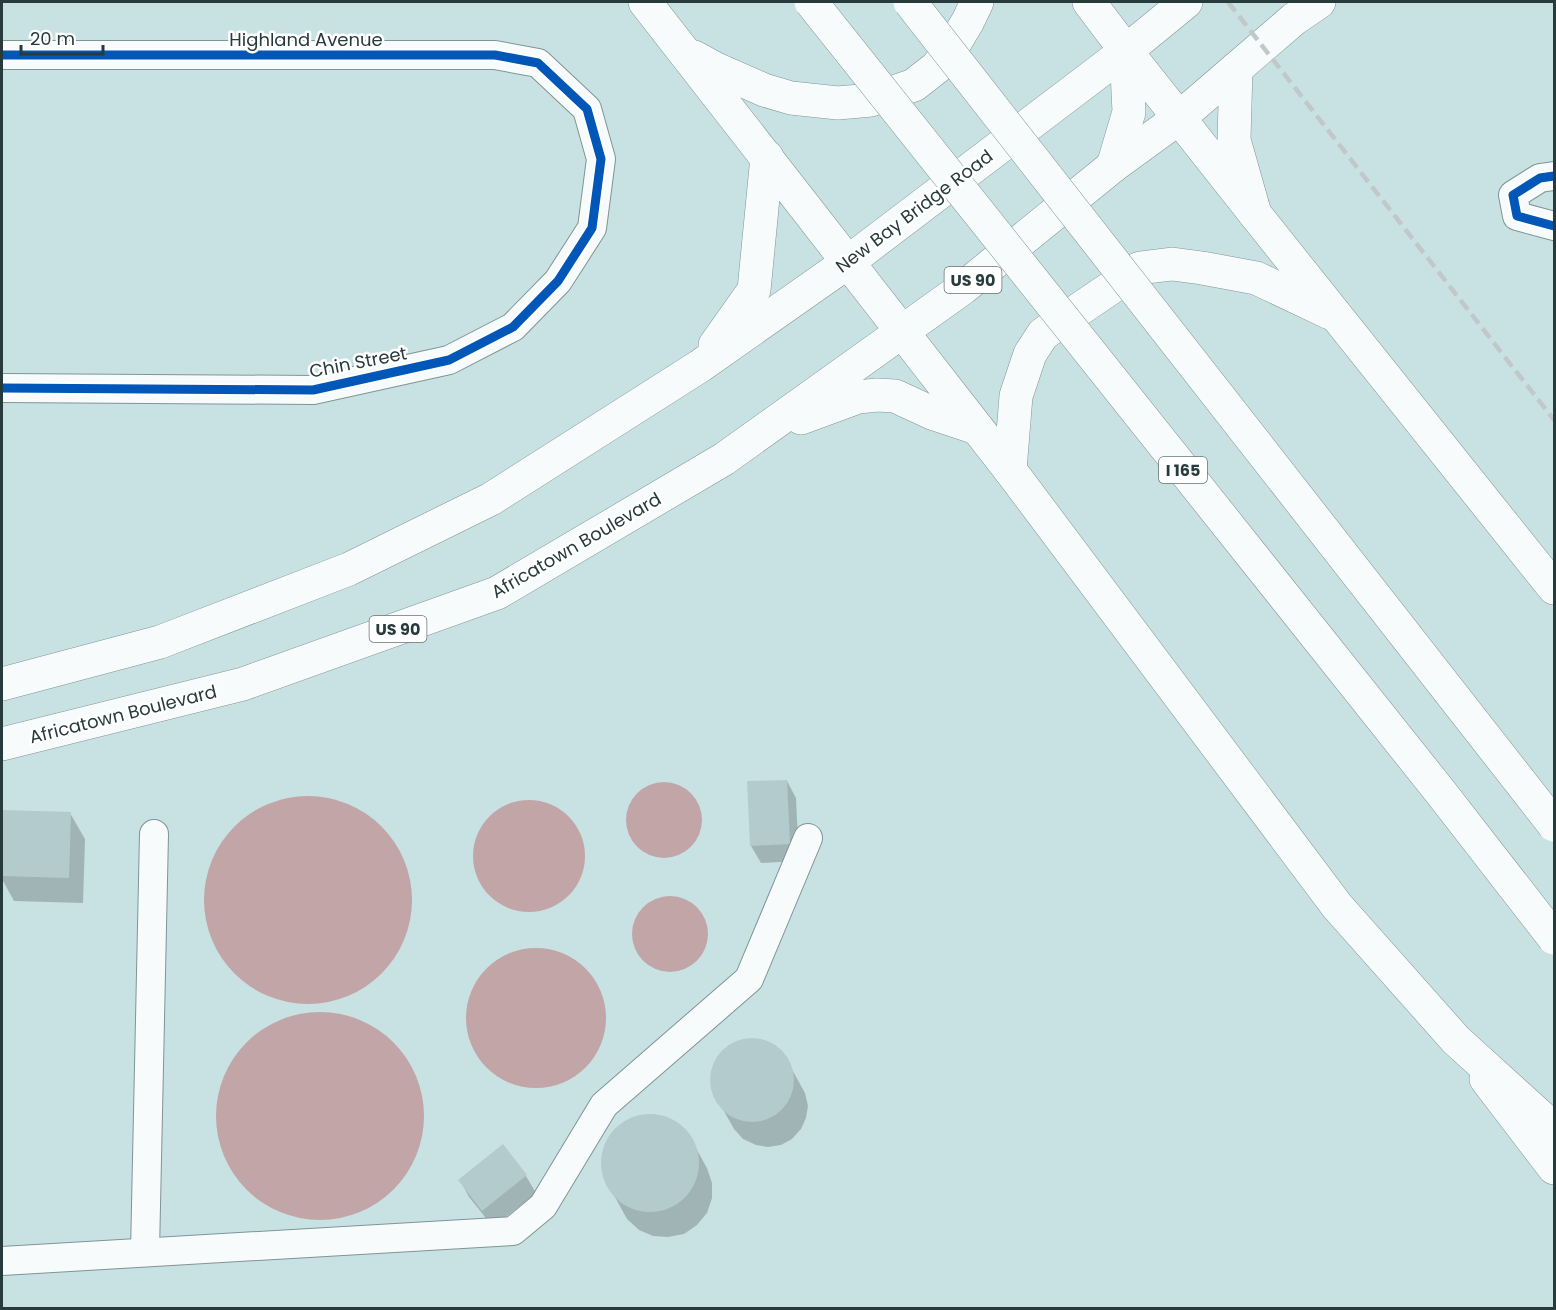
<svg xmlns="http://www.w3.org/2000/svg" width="1556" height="1310" viewBox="0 0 1556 1310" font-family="Poppins,sans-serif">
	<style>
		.water { fill: #c2a5a7 }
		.shadow { fill: #0003 }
		.building { fill: #b3cbcd }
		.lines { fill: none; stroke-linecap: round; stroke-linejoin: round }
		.minor-casing { stroke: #809496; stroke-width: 30 }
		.major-casing { stroke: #809496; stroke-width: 34 }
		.highway-casing { stroke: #809496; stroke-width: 34 }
		.minor { stroke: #f7fbfb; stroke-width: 28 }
		.major { stroke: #f7fbfb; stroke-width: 33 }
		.highway { stroke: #f7fbfb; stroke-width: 33 }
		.rail { stroke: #c1c8c9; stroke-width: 4.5; stroke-dasharray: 12 6; stroke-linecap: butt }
		.highway-bridge-casing { stroke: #809496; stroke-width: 34; stroke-linecap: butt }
		.highway-bridge { stroke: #f7fbfb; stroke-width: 33 }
		.cycleway-casing { stroke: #fff; stroke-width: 13 }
		.cycleway { stroke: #0057b8; stroke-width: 9 }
		.labels { text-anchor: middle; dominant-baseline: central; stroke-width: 5; stroke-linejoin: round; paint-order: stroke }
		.shield { fill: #fff; stroke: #687676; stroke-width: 1.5 }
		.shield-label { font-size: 16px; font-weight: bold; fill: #283b3c }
		.street-label { font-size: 18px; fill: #283b3c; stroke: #fff }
	</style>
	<rect width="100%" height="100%" fill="#c8e2e4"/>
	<g class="water">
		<circle cx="664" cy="820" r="38"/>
		<circle cx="308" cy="900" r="104"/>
		<circle cx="529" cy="856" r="56"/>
		<circle cx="670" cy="934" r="38"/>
		<circle cx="536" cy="1018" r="70"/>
		<circle cx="320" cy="1116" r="104"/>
	</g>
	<g class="shadow">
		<path d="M787,781L796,798L799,861L761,863L751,846Z"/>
		<path d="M2,811L70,813L85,839L83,903L14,901L2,879Z"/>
		<path d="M749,1040L763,1041L775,1046L784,1055L805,1093L808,1106L806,1118L801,1129L792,1139L781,1145L768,1147L756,1145L743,1139L734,1129L712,1090V1076L715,1062L724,1051L736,1043Z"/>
		<path d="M654,1116L669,1120L682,1129L692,1141L707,1168L712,1183V1198L707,1213L697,1225L684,1234L668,1237L653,1236L639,1230L627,1219L605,1179L602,1163L605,1148L612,1134L624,1124L638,1118Z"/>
		<path d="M503,1147L526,1176L536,1193L493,1227L469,1197L460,1180Z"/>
	</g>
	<g class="building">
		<path d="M787,780L790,844L750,846L747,781Z"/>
		<path d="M2,810L71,812L69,878L2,876Z"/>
		<circle cx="752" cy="1080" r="42"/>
		<circle cx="650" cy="1163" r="49"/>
		<path d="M503,1144L527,1175L482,1211L458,1180Z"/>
	</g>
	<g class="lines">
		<g class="minor-casing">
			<g id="minor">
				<path d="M2,55H495L538,63L587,109L601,159L592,228L558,281L513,327L449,360L313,390L2,388"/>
				<path d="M1554,176L1540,178L1513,195L1517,216L1554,226"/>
				<path d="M145,1252L154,834"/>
				<path d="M2,1261L513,1231L543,1206L604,1105L749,979L808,838"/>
			</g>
		</g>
		<g class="major-casing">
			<g id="major">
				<path d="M1236,69L1234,140L1255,214"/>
				<path d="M1113,166L1129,112L1126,51"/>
				<path d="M715,345L754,290L767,157"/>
				<path d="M801,418L858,397L877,395L895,396L932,413L977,428"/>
				<path d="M2,684L160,642L349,569L491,499L700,366L848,262L1126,51L1186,2"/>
				<path d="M2,744L243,684L497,593L724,459L963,288L1113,166L1179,118L1294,19L1319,2"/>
				<path d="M1486,1079L1554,1168"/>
			</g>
		</g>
		<g class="highway-casing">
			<g id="highway">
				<path d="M645,2L1010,470L1337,906L1456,1040L1554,1129"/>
				<path d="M1089,2L1126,51L1255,214L1554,588"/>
				<path d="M694,57L714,68L764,90L791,98L838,103L871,100L914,85L937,67L956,41L968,21L977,2"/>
				<path d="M1010,470L1016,396L1030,354L1043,334L1140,268L1172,264L1202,268L1256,278L1330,313"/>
			</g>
		</g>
		<use href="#minor" class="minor"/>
		<use href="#major" class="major"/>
		<use href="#highway" class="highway"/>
		<path class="rail" d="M1228,2L1554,420"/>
		<g class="highway-bridge-casing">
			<g id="highway-bridge">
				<path d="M811,2L1442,794L1554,938"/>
				<path d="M910,2L1554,825"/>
			</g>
		</g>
		<use href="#highway-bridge" class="highway-bridge"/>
		<g class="cycleway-casing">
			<g id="cycleway">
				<path d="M2,55H495L538,63L587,109L601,159L592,228L558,281L513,327L449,360L313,390L2,388"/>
				<path d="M1554,176L1540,178L1513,195L1517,216L1554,226"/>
			</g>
		</g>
		<use href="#cycleway" class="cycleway"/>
	</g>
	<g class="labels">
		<g class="shield">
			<rect x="944.5" y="267" width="57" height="26" rx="4.5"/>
			<rect x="1159" y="457" width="48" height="26" rx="4.5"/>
			<rect x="369.5" y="616" width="57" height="26" rx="4.5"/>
		</g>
		<g class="shield-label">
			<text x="973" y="280">US 90</text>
			<text x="1183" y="470">I 165</text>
			<text x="398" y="629">US 90</text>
		</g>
		<g class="street-label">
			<text x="306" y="39">Highland Avenue</text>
			<text transform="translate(914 211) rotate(-37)">New Bay Bridge Road</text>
			<text transform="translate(358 362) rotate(-11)">Chin Street</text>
			<text transform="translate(576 545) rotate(-30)">Africatown Boulevard</text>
			<text transform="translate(123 714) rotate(-14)">Africatown Boulevard</text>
		</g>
	</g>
	<rect width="1556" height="1310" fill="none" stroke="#283b3c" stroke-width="6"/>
	<path d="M21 45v9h82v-9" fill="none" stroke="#283b3c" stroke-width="3"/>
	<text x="30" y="45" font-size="18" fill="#283b3c" stroke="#ffffff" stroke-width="4.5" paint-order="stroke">20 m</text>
</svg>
